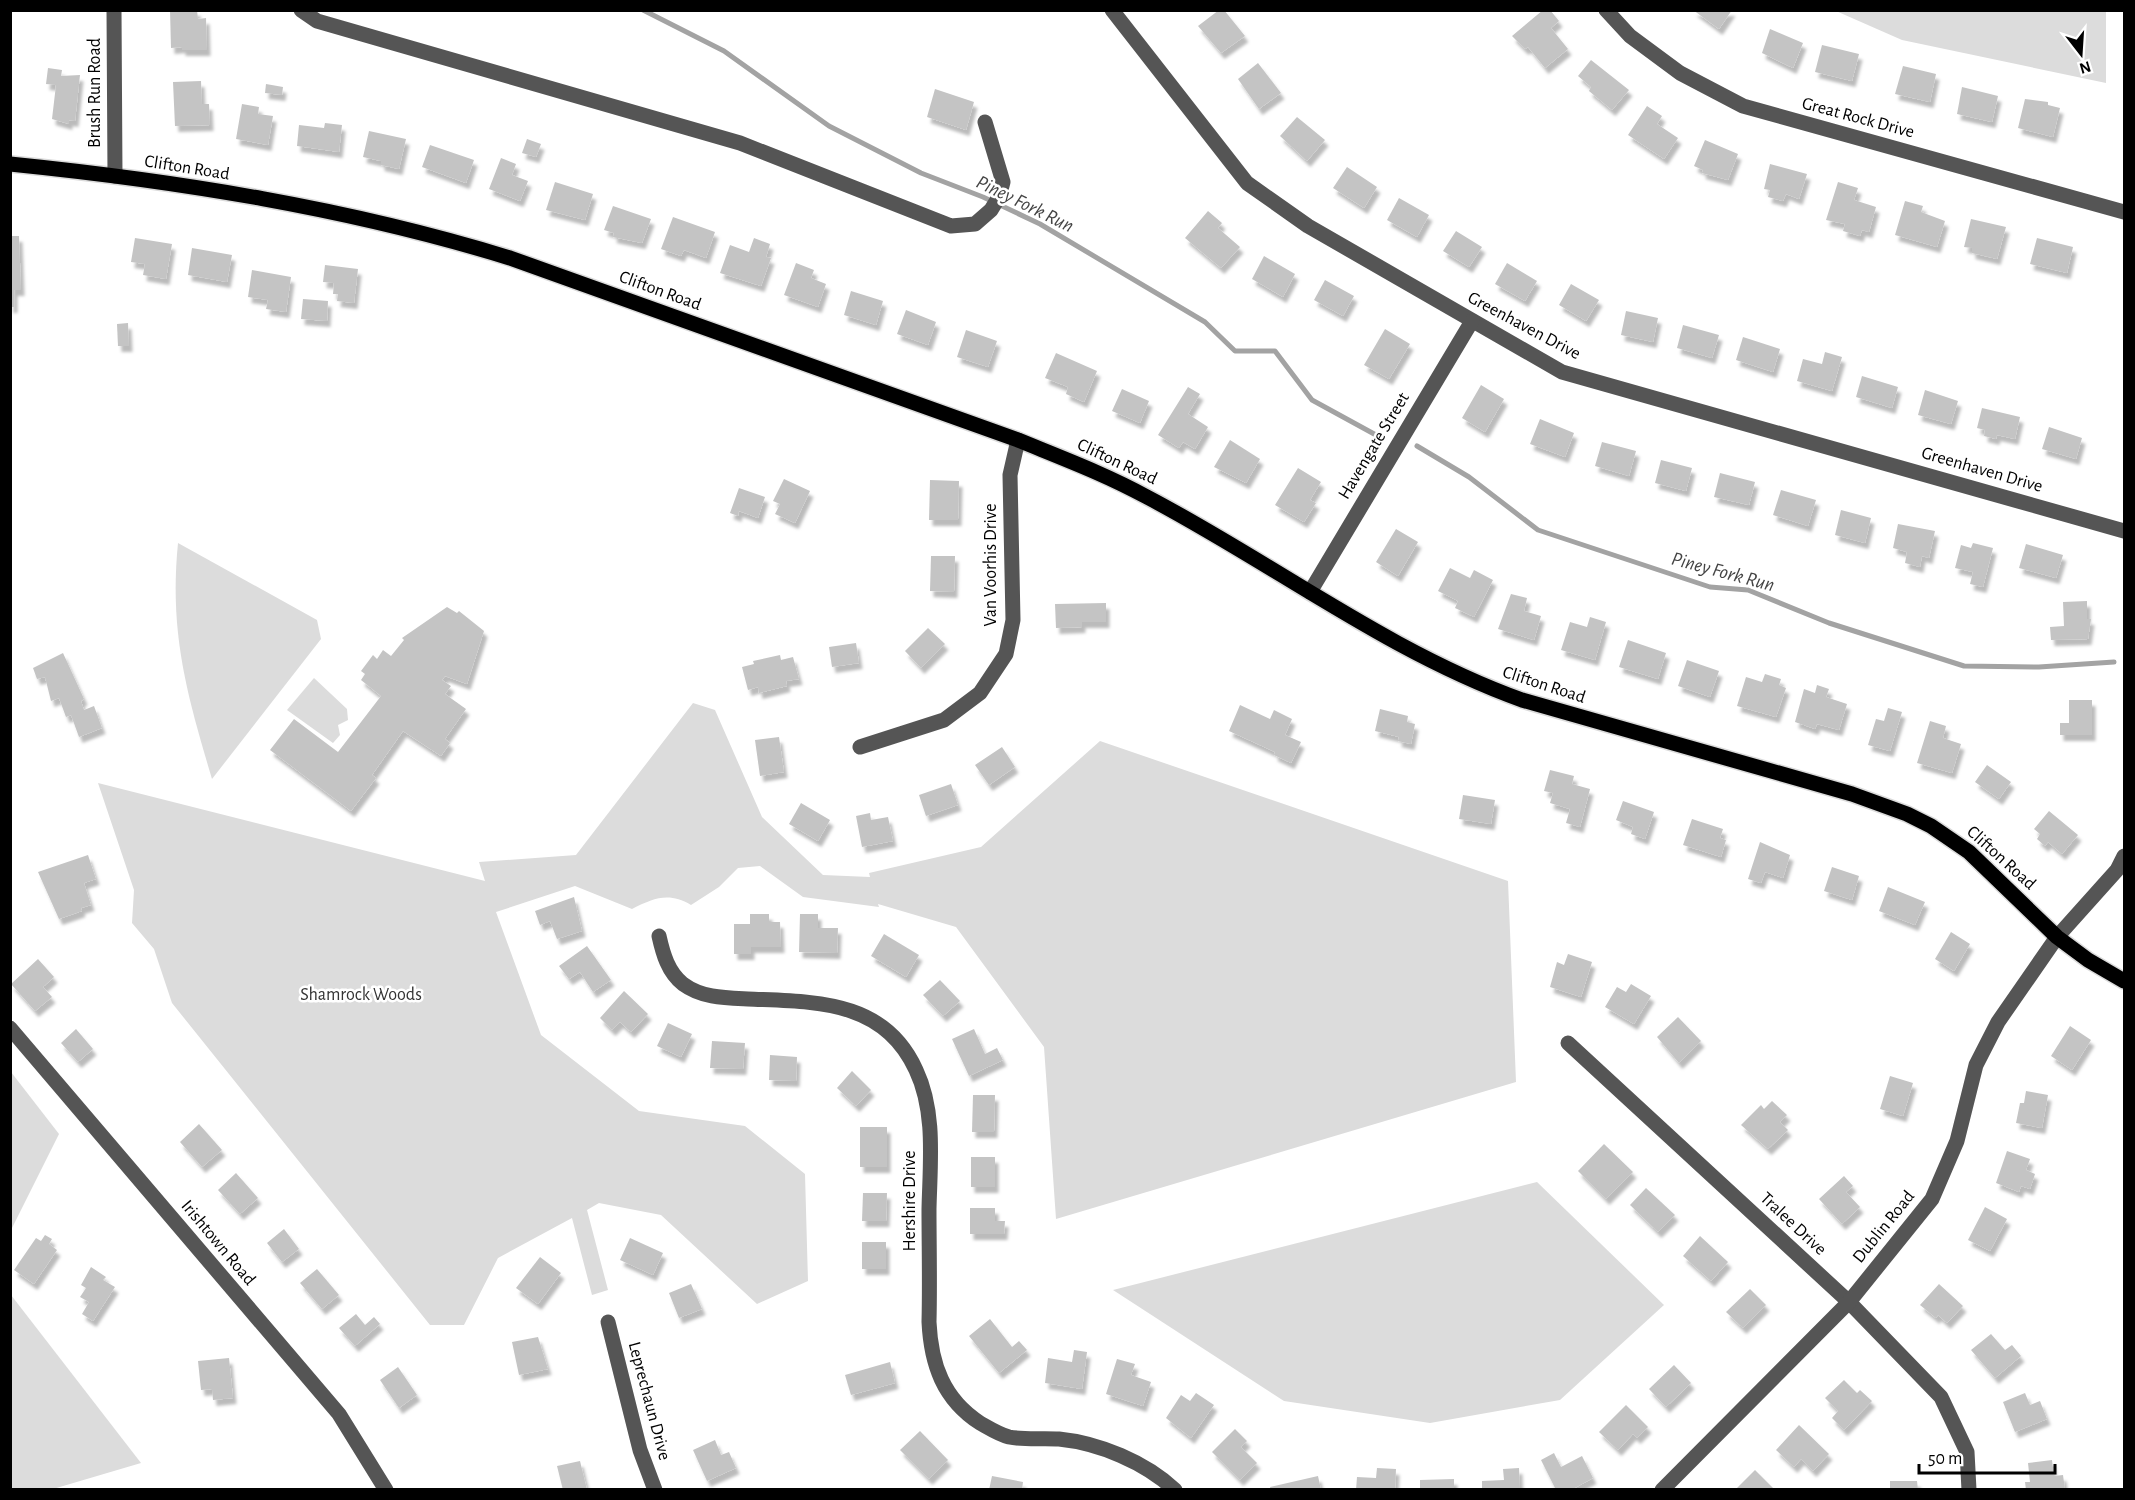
<svg xmlns="http://www.w3.org/2000/svg" width="2135" height="1500" viewBox="0 0 2135 1500" font-family="'Alegreya Sans',sans-serif">
	<style>
		.green { fill: #dcdcdc }
		.lines { fill: none; stroke-linecap: round; stroke-linejoin: round }
		.stream { stroke: #a3a3a3; stroke-width: 5 }
		.building { fill: #c4c4c4; filter: url(#shadow) }
		.major-casing { stroke: #dbdbdb; stroke-width: 18 }
		.minor { stroke: #555; stroke-width: 15 }
		.major { stroke: #000; stroke-width: 15 }
		.labels { text-anchor: middle; dominant-baseline: central; stroke-width: 5; stroke-linejoin: round; paint-order: stroke }
		.street-label { font-size: 18px; fill: #000; stroke: #fff }
		.park-label { font-size: 18px; fill: #333; stroke: #fff }
		.water-label { font-size: 20px; font-style: italic; fill: #444; stroke: #fff }
	</style>
	<defs>
		<filter id="shadow"><feDropShadow dx="3.5" dy="6" stdDeviation="1.5" flood-color="#0004"/></filter>
	</defs>
	<rect width="100%" height="100%" fill="#fff"/>
	<g class="green">
		<path d="M1836,11H2106V83L1902,40Z"/>
		<path d="M178,543L317,620L321,639L212,779C187,695 169,633 178,543Z"/>
		<path d="M314,678L347,709L348,720L338,725L340,735L333,743L287,710Z"/>
		<path d="M693,703L715,710L762,817L823,875L870,877L869,873L981,847L1100,741L1508,881L1516,1082L1056,1219L1044,1047L956,927L878,904L879,907L803,897L760,866L738,868L719,887L691,905C669,892 654,898 632,909L575,886L496,912L541,1035L639,1111L745,1126L805,1174L808,1281L757,1304L661,1215L599,1203L587,1210L608,1290L592,1295L572,1218L498,1258L464,1325H430L172,1003L154,949L132,923L134,890L98,783L485,881L479,862L576,855Z"/>
		<path d="M11,1072L59,1134L11,1230Z"/>
		<path d="M1537,1182L1664,1305L1560,1400L1430,1423L1284,1401L1113,1290Z"/>
		<path d="M10,1295H11L141,1463L53,1489H11Z"/>
	</g>
	<g class="lines">
		<g class="stream">
			<path d="M643,10L724,51L829,126L921,173L983,197L1040,224L1205,322L1235,351H1275L1312,400L1376,435"/>
			<path d="M1417,446L1469,477L1538,530L1710,587L1748,590L1829,623L1964,666L2039,667L2114,662"/>
		</g>
	</g>
	<g class="building">
		<path d="M170,10H197L198,19L206,18L207,50H182V47L171,48Z"/>
		<path d="M1219,10H1224L1245,36L1221,53L1198,26Z"/>
		<path d="M1543,10H1550L1559,21L1551,28L1568,49L1545,68L1528,47L1525,49L1512,36Z"/>
		<path d="M1693,10H1732L1719,29Z"/>
		<path d="M1770,29L1803,43L1793,68L1762,53Z"/>
		<path d="M1822,45L1859,54L1852,81L1815,72Z"/>
		<path d="M1591,60L1629,90L1612,110L1589,91L1591,87L1578,76Z"/>
		<path d="M1258,63L1281,93L1259,109L1238,79Z"/>
		<path d="M1903,66L1936,74L1930,102L1895,94Z"/>
		<path d="M48,68L62,70L61,76L80,75L75,121L69,120V124L52,119L56,85L46,84Z"/>
		<path d="M201,81L202,104H209L210,125L175,126L173,82Z"/>
		<path d="M266,84L283,87L282,95L265,93Z"/>
		<path d="M1962,87L1998,96L1992,122L1957,114Z"/>
		<path d="M935,89L974,102L966,130L927,117Z"/>
		<path d="M2025,99L2048,102V105L2060,108L2053,137L2018,128Z"/>
		<path d="M242,104L259,107L258,114L273,116L268,145L236,139Z"/>
		<path d="M1647,106L1662,116L1657,124L1678,138L1664,159L1628,135Z"/>
		<path d="M1297,117L1325,140L1307,161L1280,136Z"/>
		<path d="M325,123L342,125L339,152L297,146L299,125L324,128Z"/>
		<path d="M369,131L406,139L399,169L381,165V161L363,157Z"/>
		<path d="M527,139L541,144L536,157L522,153Z"/>
		<path d="M1705,140L1738,154L1728,180L1702,173L1703,170L1694,166Z"/>
		<path d="M430,145L474,160L466,183L422,167Z"/>
		<path d="M501,158L516,164L512,175L528,181L520,201L489,189Z"/>
		<path d="M1770,164L1807,174L1799,199L1786,194L1783,201L1768,197L1770,190L1764,189Z"/>
		<path d="M1347,167L1377,187L1364,208L1333,188Z"/>
		<path d="M555,182L593,194L585,220L546,210Z"/>
		<path d="M1838,182L1858,188L1854,200L1876,207L1869,232L1862,230L1860,236L1843,231L1845,224L1826,220Z"/>
		<path d="M1399,198L1429,215L1417,237L1387,220Z"/>
		<path d="M1905,201L1923,206L1921,212L1945,221L1937,247L1895,235Z"/>
		<path d="M613,206L651,219L642,243L613,237L614,233L604,230Z"/>
		<path d="M1208,211L1222,223L1218,228L1240,247L1221,268L1185,238Z"/>
		<path d="M673,217L715,232L706,258L684,250L681,256L661,249Z"/>
		<path d="M1971,219L2006,227L1997,259L1972,253V248L1964,247Z"/>
		<path d="M1456,231L1482,247L1469,267L1443,251Z"/>
		<path d="M10,236H19L21,290H14V307H10Z"/>
		<path d="M135,238L172,244L166,279L143,275L145,264L131,262Z"/>
		<path d="M754,238L770,244L766,257L771,258L761,286L720,273L730,245L749,252Z"/>
		<path d="M2037,238L2073,247L2067,273L2030,264Z"/>
		<path d="M192,248L232,255L227,282L188,275Z"/>
		<path d="M1264,256L1295,274L1283,297L1252,279Z"/>
		<path d="M796,263L814,270L811,278L826,284L818,307L784,295Z"/>
		<path d="M1507,263L1537,281L1525,301L1495,284Z"/>
		<path d="M325,265L358,269L354,303L337,301L338,294H333L334,283L323,282Z"/>
		<path d="M252,270L291,277L286,312L266,309L268,300L248,297Z"/>
		<path d="M1325,280L1354,296L1343,316L1314,300Z"/>
		<path d="M1571,284L1599,300L1586,321L1559,305Z"/>
		<path d="M851,291L883,301L876,325L844,315Z"/>
		<path d="M303,299L328,301L327,321L301,319Z"/>
		<path d="M906,310L936,322L928,345L897,334Z"/>
		<path d="M1626,311L1658,318L1653,342L1621,335Z"/>
		<path d="M128,323L129,346H118L117,324Z"/>
		<path d="M1683,325L1719,335L1712,358L1677,348Z"/>
		<path d="M1385,329L1410,344L1389,379L1364,365Z"/>
		<path d="M966,330L997,341L988,367L957,357Z"/>
		<path d="M1743,337L1780,349L1773,372L1736,360Z"/>
		<path d="M1825,352L1842,357L1832,391L1797,381L1803,359L1822,364Z"/>
		<path d="M1056,353L1097,371L1084,402L1066,394L1068,387L1045,378Z"/>
		<path d="M1862,376L1898,387L1892,408L1856,397Z"/>
		<path d="M1481,385L1504,399L1485,432L1462,418Z"/>
		<path d="M1188,387L1200,394L1188,414L1208,427L1195,449L1183,442L1179,448L1158,435Z"/>
		<path d="M1122,389L1149,401L1140,423L1112,411Z"/>
		<path d="M1925,390L1958,401L1951,424L1918,415Z"/>
		<path d="M1982,408L2020,417L2015,439L1997,435L1996,439L1984,436L1985,430L1977,428Z"/>
		<path d="M1540,419L1574,433L1565,457L1530,444Z"/>
		<path d="M2049,427L2082,438L2076,459L2042,449Z"/>
		<path d="M1230,440L1260,459L1246,483L1214,467Z"/>
		<path d="M1602,442L1636,451L1629,476L1595,466Z"/>
		<path d="M1661,460L1692,468L1686,491L1655,483Z"/>
		<path d="M1298,468L1321,482L1310,500L1316,503L1304,522L1275,505Z"/>
		<path d="M1720,473L1755,482L1749,505L1714,497Z"/>
		<path d="M784,479L810,491L795,523L775,514L780,504L773,501Z"/>
		<path d="M930,480L959,481L958,520H929Z"/>
		<path d="M739,488L765,497L758,518L739,511L738,516L730,513Z"/>
		<path d="M1781,490L1816,500L1808,526L1773,515Z"/>
		<path d="M1841,510L1871,518L1865,543L1835,535Z"/>
		<path d="M1898,524L1935,531L1929,558L1922,556L1920,567L1905,563L1907,552L1893,548Z"/>
		<path d="M1396,529L1418,542L1398,576L1376,562Z"/>
		<path d="M1973,543L1993,548L1983,587L1970,584L1973,572L1955,568L1961,545L1971,548Z"/>
		<path d="M2026,544L2063,555L2056,578L2019,568Z"/>
		<path d="M931,556H955L954,592L930,591Z"/>
		<path d="M1450,568L1470,578L1474,570L1493,580L1474,617L1455,608L1458,601L1438,591Z"/>
		<path d="M1511,594L1527,598L1524,611L1541,616L1534,640L1498,629Z"/>
		<path d="M2087,601V619H2091L2088,639L2051,640L2050,627L2064,626L2063,602Z"/>
		<path d="M1106,603V622H1082V627L1056,628L1055,604Z"/>
		<path d="M447,607L457,613L459,611L484,631L467,684L445,676L442,680L451,686L445,694L466,709L445,739L450,743L441,756L403,731L372,775L376,778L351,811L270,750L294,719L338,752L381,696L361,680L365,674L361,671L373,655L377,659L383,650L391,656L404,640L402,638Z"/>
		<path d="M1590,617L1606,622L1595,660L1561,650L1570,622L1587,627Z"/>
		<path d="M928,628L945,644L921,668L905,651Z"/>
		<path d="M1628,640L1666,653L1658,679L1619,667Z"/>
		<path d="M856,643L859,663L832,667L829,647Z"/>
		<path d="M63,653L84,699L81,701L84,710L94,706L102,728L79,737L71,715L66,717L59,698L51,701L45,677L37,679L33,668Z"/>
		<path d="M780,655L781,660L793,657L799,679L786,681L787,686L759,693L758,687L748,690L742,667L754,664L753,661Z"/>
		<path d="M1687,660L1719,671L1710,697L1678,686Z"/>
		<path d="M1765,674L1781,679L1779,685L1786,688L1776,717L1737,706L1746,677L1762,682Z"/>
		<path d="M1817,685L1829,689L1826,697L1847,704L1839,730L1817,724L1815,729L1795,722L1804,689L1815,693Z"/>
		<path d="M2069,700H2092V735H2060V723H2069Z"/>
		<path d="M1240,705L1270,719L1274,710L1292,719L1285,735L1301,742L1291,763L1274,755L1275,752L1229,731Z"/>
		<path d="M1888,708L1902,712L1890,751L1868,745L1876,719L1884,721Z"/>
		<path d="M1380,709L1408,716L1407,722L1415,724L1411,744L1398,741L1399,737L1375,731Z"/>
		<path d="M1930,721L1946,726L1943,738L1961,744L1952,773L1917,763Z"/>
		<path d="M779,737L784,772L760,776L755,740Z"/>
		<path d="M1002,747L1015,767L989,785L975,765Z"/>
		<path d="M1987,765L2011,782L1999,799L1975,782Z"/>
		<path d="M1550,770L1574,776L1572,784L1590,789L1580,827L1566,823L1570,809L1550,803L1553,793L1544,791Z"/>
		<path d="M951,784L958,805L926,816L919,795Z"/>
		<path d="M1463,795L1495,800L1491,824L1459,819Z"/>
		<path d="M1623,801L1654,812L1645,839L1631,834L1633,827L1616,820Z"/>
		<path d="M801,803L830,820L818,841L789,824Z"/>
		<path d="M2049,811L2078,835L2062,854L2048,842L2045,846L2037,839L2040,834L2034,829Z"/>
		<path d="M870,813L871,820L888,817L893,841L862,847L856,816Z"/>
		<path d="M1692,819L1723,829L1720,838L1726,840L1721,857L1683,845Z"/>
		<path d="M1760,842L1790,855L1783,878L1765,872L1761,883L1748,879Z"/>
		<path d="M88,855L96,879L84,883L91,905L81,908L82,911L59,919L38,872Z"/>
		<path d="M1832,867L1859,876L1852,900L1824,891Z"/>
		<path d="M1888,887L1925,902L1915,925L1879,911Z"/>
		<path d="M574,897L582,931L557,939L550,921L540,925L535,911Z"/>
		<path d="M750,914H769V922H780L781,947H751V954H734V924H750Z"/>
		<path d="M800,914H818V928H838L837,953L799,952Z"/>
		<path d="M1951,932L1970,944L1954,971L1935,959Z"/>
		<path d="M884,934L919,955L906,977L871,956Z"/>
		<path d="M587,946L611,980L593,992L580,972L569,979L559,966Z"/>
		<path d="M1568,954L1592,962L1581,997L1550,987L1557,962L1564,965Z"/>
		<path d="M38,959L54,977L43,987L52,997L35,1011L11,984Z"/>
		<path d="M940,980L960,1001L943,1016L923,995Z"/>
		<path d="M1631,984L1651,996L1634,1024L1605,1007L1617,987L1626,992Z"/>
		<path d="M624,991L648,1014L631,1032L620,1022L612,1030L600,1018Z"/>
		<path d="M1678,1017L1701,1041L1679,1063L1657,1037Z"/>
		<path d="M668,1023L692,1034L681,1057L657,1046Z"/>
		<path d="M2070,1026L2091,1040L2072,1070L2051,1056Z"/>
		<path d="M76,1029L93,1049L78,1062L61,1043Z"/>
		<path d="M974,1029L985,1054L997,1048L1003,1060L969,1076L952,1039Z"/>
		<path d="M712,1041L745,1043L743,1069L710,1068Z"/>
		<path d="M770,1055L797,1057L796,1081L769,1080Z"/>
		<path d="M852,1071L871,1090L856,1106L837,1088Z"/>
		<path d="M1890,1076L1913,1083L1903,1116L1880,1109Z"/>
		<path d="M2026,1091L2048,1095L2042,1128L2016,1123L2020,1103H2024Z"/>
		<path d="M973,1095H995L994,1132H972Z"/>
		<path d="M1772,1101L1787,1115L1780,1122L1788,1130L1768,1149L1741,1125L1761,1105L1764,1109Z"/>
		<path d="M199,1124L222,1150L202,1167L180,1142Z"/>
		<rect x="860" y="1127" width="27" height="40"/>
		<path d="M1604,1144L1633,1172L1606,1199L1578,1171Z"/>
		<path d="M2007,1151L2030,1159L2026,1170L2035,1174L2030,1189L2021,1186L2019,1192L1996,1183Z"/>
		<rect x="971" y="1157" width="24" height="30"/>
		<path d="M236,1173L258,1198L240,1214L218,1190Z"/>
		<path d="M1844,1176L1853,1186L1846,1192L1860,1207L1842,1224L1819,1199Z"/>
		<path d="M1646,1188L1675,1215L1658,1232L1630,1205Z"/>
		<path d="M863,1193H887L886,1221H862Z"/>
		<path d="M1985,1207L2007,1219L1990,1251L1968,1240Z"/>
		<path d="M970,1208H995V1221H1005L1004,1234H970Z"/>
		<path d="M284,1229L299,1249L282,1262L267,1243Z"/>
		<path d="M45,1235L52,1239L49,1244L57,1250L34,1284L14,1270L36,1238L41,1241Z"/>
		<path d="M1700,1236L1728,1262L1711,1281L1683,1256Z"/>
		<path d="M630,1238L663,1253L653,1275L620,1260Z"/>
		<rect x="862" y="1242" width="24" height="27"/>
		<path d="M540,1257L561,1273L538,1304L516,1288Z"/>
		<path d="M91,1267L106,1277L103,1280L115,1287L93,1321L82,1314L89,1302L80,1297L86,1288L81,1285Z"/>
		<path d="M317,1269L339,1295L322,1309L300,1283Z"/>
		<path d="M691,1284L702,1309L679,1318L669,1293Z"/>
		<path d="M1939,1284L1963,1306L1947,1323L1938,1315L1936,1318L1920,1305Z"/>
		<path d="M1750,1289L1766,1305L1743,1328L1726,1312Z"/>
		<path d="M356,1314L365,1325L374,1317L380,1324L355,1346L339,1328Z"/>
		<path d="M990,1319L1012,1347L1019,1341L1027,1350L999,1373L969,1336Z"/>
		<path d="M1991,1334L2005,1350L2012,1345L2021,1356L1995,1378L1971,1350Z"/>
		<path d="M538,1337L548,1369L519,1375L512,1342Z"/>
		<path d="M1074,1350L1087,1352L1082,1389L1045,1383L1048,1358L1072,1362Z"/>
		<path d="M229,1358L233,1398L213,1400L212,1389L201,1390L198,1361Z"/>
		<path d="M1117,1359L1135,1364L1131,1375L1151,1382L1143,1406L1106,1394Z"/>
		<path d="M890,1362L895,1383L851,1395L845,1375Z"/>
		<path d="M1674,1365L1691,1383L1666,1407L1649,1389Z"/>
		<path d="M398,1367L417,1395L399,1408L380,1380Z"/>
		<path d="M1844,1380L1857,1393L1860,1390L1872,1401L1844,1430L1832,1418L1838,1411L1825,1398Z"/>
		<path d="M1196,1393L1214,1405L1191,1438L1166,1418L1181,1395L1190,1401Z"/>
		<path d="M2025,1393L2030,1405L2040,1401L2047,1419L2015,1432L2003,1402Z"/>
		<path d="M1626,1405L1648,1427L1637,1438L1633,1434L1618,1450L1599,1432Z"/>
		<path d="M1799,1425L1829,1454L1813,1471L1801,1459L1794,1467L1776,1450Z"/>
		<path d="M1235,1429L1247,1441L1241,1447L1257,1463L1240,1480L1212,1452Z"/>
		<path d="M920,1431L948,1460L929,1479L900,1450Z"/>
		<path d="M715,1440L721,1455L729,1452L736,1468L707,1481L693,1450Z"/>
		<path d="M1554,1453L1561,1467L1582,1456L1593,1478L1571,1490H1556L1541,1460Z"/>
		<path d="M2052,1460L2054,1476L2063,1475L2065,1490H2026L2025,1482H2030L2028,1463Z"/>
		<path d="M580,1461L587,1490H563L557,1466Z"/>
		<path d="M1377,1468L1396,1469L1395,1490H1356L1357,1477L1376,1478Z"/>
		<path d="M1519,1468L1520,1490H1482V1481L1504,1480L1503,1469Z"/>
		<path d="M1755,1470L1773,1488L1735,1490Z"/>
		<path d="M992,1476L1023,1482L1022,1490H989Z"/>
		<path d="M1318,1476L1321,1490H1271L1270,1487Z"/>
		<path d="M1454,1479V1490H1420V1480Z"/>
		<path d="M1890,1481H1917L1918,1490H1890Z"/>
	</g>
	<g class="lines">
		<g class="major-casing">
			<path id="major" d="M10,164C178,181 348,208 510,258L1018,440C1062,458 1105,474 1147,497C1273,563 1388,652 1522,700L1852,794L1907,814L1931,826L1969,852L2057,937L2088,960L2124,981"/>
		</g>
		<g class="minor">
			<path d="M114,10L115,176"/>
			<path d="M301,10L317,21L740,143L951,226L975,224L991,210L999,197L1003,182L985,122"/>
			<path d="M1112,10L1247,183L1308,226L1562,372L2124,531"/>
			<path d="M1606,10L1630,36L1680,73L1743,106L2124,212"/>
			<path d="M1310,592L1472,321"/>
			<path d="M860,747L944,720L980,693L1006,654L1013,620L1010,475L1018,440"/>
			<path d="M659,936C663,954 668,972 683,984C702,998 725,998 748,999C814,1002 884,999 916,1070C936,1112 930,1163 929,1209C929,1246 930,1284 929,1322C931,1364 943,1399 980,1423C989,1428 998,1434 1009,1437C1024,1440 1043,1438 1059,1439C1099,1443 1145,1462 1175,1490"/>
			<path d="M10,1028L339,1414L386,1490"/>
			<path d="M1568,1043L1849,1302L1941,1397L1967,1452L1969,1490"/>
			<path d="M608,1322L640,1450L655,1490"/>
			<path d="M1662,1490L1849,1302L1932,1199L1957,1141L1976,1065L1998,1022L2057,937L2117,870L2124,856"/>
		</g>
		<use href="#major" class="major"/>
	</g>
	<g class="labels">
		<g class="street-label">
			<text transform="translate(95 93) rotate(-90)">Brush Run Road</text>
			<text transform="translate(1858 118) rotate(15)">Great Rock Drive</text>
			<text transform="translate(187 168) rotate(9)">Clifton Road</text>
			<text transform="translate(660 291) rotate(20)">Clifton Road</text>
			<text transform="translate(1524 326) rotate(28)">Greenhaven Drive</text>
			<text transform="translate(1374 446) rotate(-59)">Havengate Street</text>
			<text transform="translate(1117 462) rotate(25)">Clifton Road</text>
			<text transform="translate(1982 470) rotate(16)">Greenhaven Drive</text>
			<text transform="translate(991 565) rotate(-90)">Van Voorhis Drive</text>
			<text transform="translate(1544 685) rotate(18)">Clifton Road</text>
			<text transform="translate(2001 858) rotate(42)">Clifton Road</text>
			<text transform="translate(910 1201) rotate(-90)">Hershire Drive</text>
			<text transform="translate(1793 1224) rotate(43)">Tralee Drive</text>
			<text transform="translate(1884 1227) rotate(-51)">Dublin Road</text>
			<text transform="translate(218 1243) rotate(50)">Irishtown Road</text>
			<text transform="translate(649 1401) rotate(75)">Leprechaun Drive</text>
		</g>
		<g class="park-label">
			<text x="361" y="995">Shamrock Woods</text>
		</g>
		<g class="water-label">
			<text transform="translate(1025 204) rotate(26)">Piney Fork Run</text>
			<text transform="translate(1723 572) rotate(15)">Piney Fork Run</text>
		</g>
	</g>
	<rect width="2135" height="1500" fill="none" stroke="#000000" stroke-width="24"/>
	<g transform="translate(2081 54) rotate(163)" stroke="#ffffff" stroke-width="4.5" paint-order="stroke">
	<path d="M0-4.5L10 22L0 15L-10 22Z" fill="#000000"/>
	<text y="-9" font-size="16" font-weight="bold" text-anchor="middle" fill="#000000">N</text>
	</g>
	<path d="M1919 1464v9h136v-9" fill="none" stroke="#000000" stroke-width="3"/>
	<text x="1928" y="1464" font-size="18" fill="#000000" stroke="#ffffff" stroke-width="4.5" paint-order="stroke">50 m</text>
</svg>
